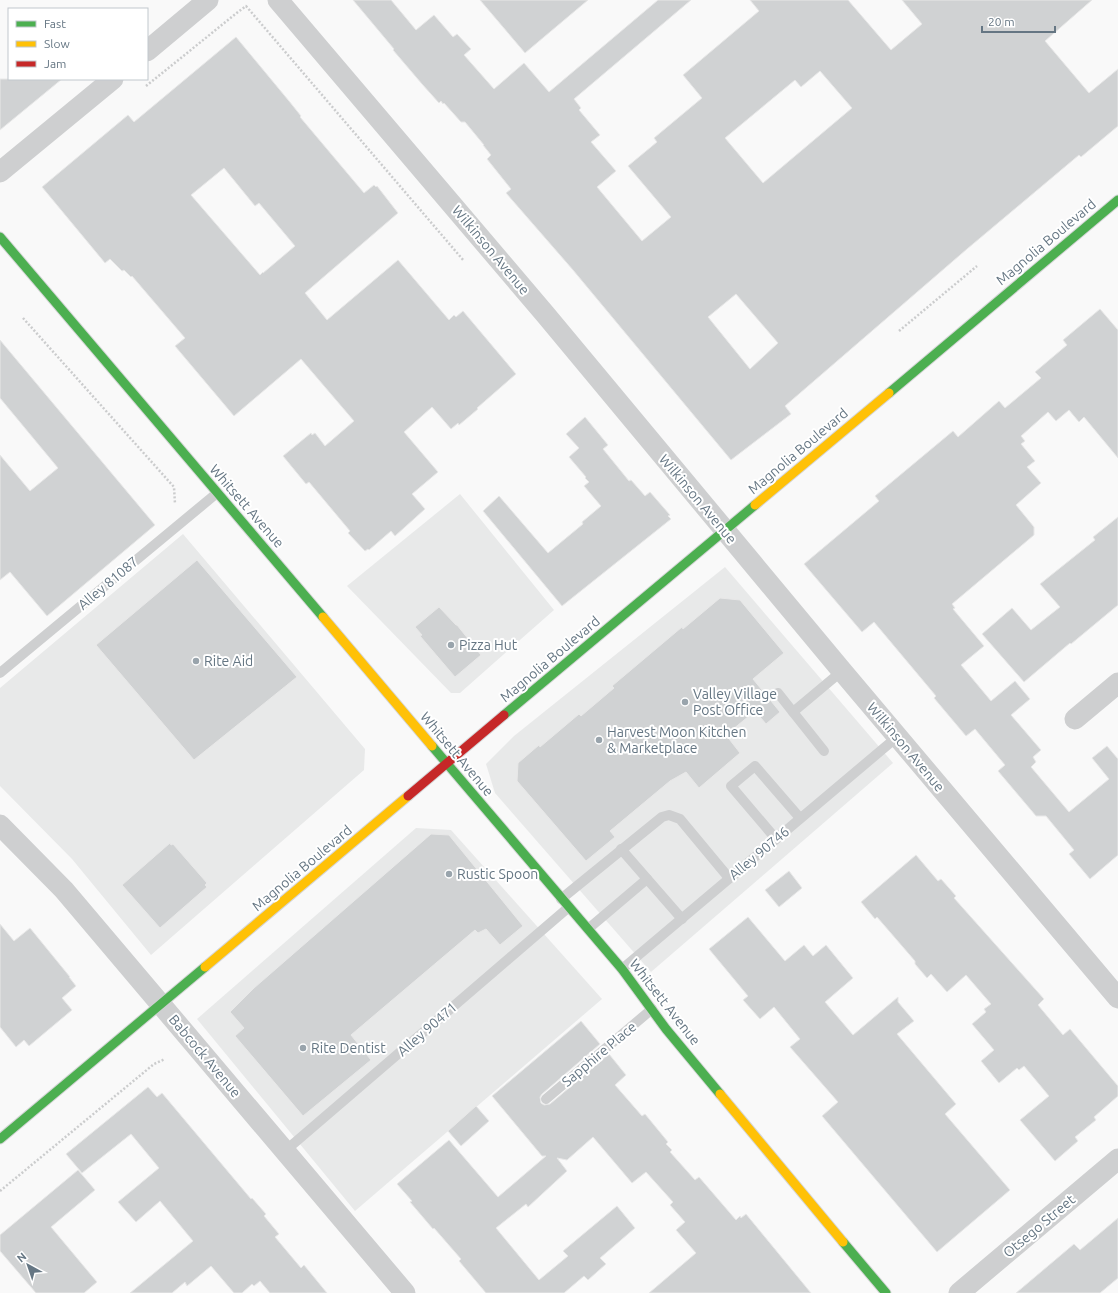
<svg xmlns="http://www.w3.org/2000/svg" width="1118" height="1293" viewBox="0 0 1118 1293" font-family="Ubuntu,sans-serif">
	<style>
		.built { fill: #e8e9e9 }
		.building { fill: #d0d2d3; stroke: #e8e8e8; fill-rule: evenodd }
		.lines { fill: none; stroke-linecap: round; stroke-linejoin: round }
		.fast-casing { stroke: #d5d6d7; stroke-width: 11 }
		.slow-casing { stroke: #d5d6d7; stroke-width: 11 }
		.jam-casing { stroke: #d5d6d7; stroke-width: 11 }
		.path { stroke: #cbcccd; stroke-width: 2.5; stroke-dasharray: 2 2; stroke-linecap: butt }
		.lane { stroke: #cecfd0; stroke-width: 10 }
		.street { stroke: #cecfd0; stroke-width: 21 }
		.fast { stroke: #4caf50; stroke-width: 9 }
		.slow { stroke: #ffc107; stroke-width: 9 }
		.jam { stroke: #c62828; stroke-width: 9 }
		.poi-dot { fill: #99a4ac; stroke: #fff; stroke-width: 1.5 }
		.labels { text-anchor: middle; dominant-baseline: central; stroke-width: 4; stroke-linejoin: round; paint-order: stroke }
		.street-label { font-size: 14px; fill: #657683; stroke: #fff }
		.poi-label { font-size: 14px; fill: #657683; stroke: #fff; text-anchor: start }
	</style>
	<rect width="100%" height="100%" fill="#f9f9f9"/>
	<g class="built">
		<path d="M460,494L554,610L460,693H451L347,586Z"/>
		<path d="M183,534L365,749L364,770L151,955L72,859L0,786V688Z"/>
		<path d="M725,567L893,763L651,972L495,793L486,764L514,736Z"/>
		<path d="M416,828L451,830L602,999L355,1211L197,1019Z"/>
	</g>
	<g class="building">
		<path d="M353,0H391L416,30L434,15L453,37L457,34L471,49L464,55L494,89L524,63L549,92L658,0H691L574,99L581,108L579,110L600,135L591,142L616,171L597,187L642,241L671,217L628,166L657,142L654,138L702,98L683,75L759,11L750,0H848L891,50L922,24L902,0H1092L1045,41L1089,93L1118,69V126L1081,157L1079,155L967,249L785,406L791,414L731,460L573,270L506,193L511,189L487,159L491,155L483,145H484L465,122H461L444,103L443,104L441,101L439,103L422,84L393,50L394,49ZM820,71L852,108L763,183L725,138L795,80L801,87ZM736,294L778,343L750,369L708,317Z"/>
		<path d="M480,0H588L525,53Z"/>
		<path d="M236,37L289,101L301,116L300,117L364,193L374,185L376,187L377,186L398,213L305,293L327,320L398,260L449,320L454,315L456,317L463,311L516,374L477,408L478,409L459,425L458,423L451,429L432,407L404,432L438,472L412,494L425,509L395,536L391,531L369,550L368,549L365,551L348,533L350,531L309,482L306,484L283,456L311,433L312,435L315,433L325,446L354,421L301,359L234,416L175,346L185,338L132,276L131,277L124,270L122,271L110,259L105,263L42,187L128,115L134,122ZM224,168L255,206L259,203L295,246L263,273V272L260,275L191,195Z"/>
		<path d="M0,79H62L0,130Z"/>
		<path d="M1100,309L1118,330V458L1084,417L1079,422L1069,410L1056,421L1048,412L1021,436L1025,441L1021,444L1035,461L1027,467L1041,483L1016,505L1034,527V535L952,604L955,608L953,609L984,646L961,665L991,701L1015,681L1030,699L1011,715L1041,750L1033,757L1036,762L1031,767L1069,812L1109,779L1092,758L1107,746L1118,759V855L1090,879L1069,854L1074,850L1046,816H1036L998,771L1005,765L975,729L966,736L934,698L936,696L874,622L862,632L804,564L879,501L875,496L953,431L958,437L999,401L1005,408L1041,378L1035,372L1067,345L1063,340Z"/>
		<path d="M0,340L155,525L47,616L10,572L0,580V455L30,491L58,468L0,398Z"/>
		<path d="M585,417L608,445L603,449L629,481L631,480L645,496L650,492L670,515L668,516L671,519L562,606L483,511L499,496L548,553L583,524L582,522L601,506L584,486L589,482L585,478L586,477L569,457L579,448L566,434Z"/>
		<path d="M1118,517V605L1071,644L1070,643L1024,682L982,634L1012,608L1031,630L1060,607L1040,584L1095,540L1093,537Z"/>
		<path d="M197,560L297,677L194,760L96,645Z"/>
		<path d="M720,598L740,600L784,653L753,679L780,712L766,724L755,711L726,735L740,753L699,788L686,772L670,781L610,831L615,837L586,861L517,781L518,763L539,745L540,747L579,714L581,716L614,688L612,686L682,627L683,629Z"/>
		<path d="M439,607L456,625H457L481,655L455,677L420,636L422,635L415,627Z"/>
		<path d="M431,834L449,835L523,926L500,945L486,929L478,933L475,930L351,1035L371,1060L303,1116L235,1036L244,1028L230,1012L254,988Z"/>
		<path d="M170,843L171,845L173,844L207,883L205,885L207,887L160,928L122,885Z"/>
		<path d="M916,855L938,881L941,879L956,896L954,898L1044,999L1038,1005L1063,1035L1070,1029L1118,1086V1096L1094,1117L1096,1120L1075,1137L1078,1141L1055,1161L1020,1120L1049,1096L1024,1066L1019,1070L1017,1068L999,1083L981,1061L994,1050L972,1024L986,1012L984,1009L991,1004L966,975L947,992L931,974L927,978L915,964V961L877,917L875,919L861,902Z"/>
		<path d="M789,871L802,888L779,907L765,890Z"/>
		<path d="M748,917L785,961L804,945L813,956L826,945L853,978L825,1002L853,1035L898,997V1002L914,1021L897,1034L956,1104L945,1114L1010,1190L937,1252L822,1116L838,1102L790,1047L800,1039L774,1007L760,1019L743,1000L748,996L709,949Z"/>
		<path d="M0,924L14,941L30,928L70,977H69L76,986L62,998L72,1010L29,1046L24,1040L16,1047L0,1027Z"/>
		<path d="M581,1021L600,1044L542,1094L540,1097L541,1103L544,1105L550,1104L609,1054L626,1075L615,1085L642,1116L645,1114L668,1142L666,1144L672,1150L670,1152L695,1180L699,1177L736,1220L740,1216L741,1218L746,1214L811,1293H649L696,1253L676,1230L685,1222L670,1205L673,1202L646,1172L632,1183L593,1137L567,1160L557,1158L567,1171L528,1207L526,1204L496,1228L539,1280L568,1256L563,1251L617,1206L635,1228L600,1258L606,1264L588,1280L584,1276L564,1293H486L459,1261L461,1259L434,1228L433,1229L410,1202L412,1201L397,1184L449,1140L498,1197L546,1156H542L492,1096Z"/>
		<path d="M148,1087L157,1097L162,1093L251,1199L252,1198L266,1214L264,1216L279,1234L275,1237L301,1268L304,1265L327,1293H270L260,1281L254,1286L252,1284L242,1293H234L211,1266L187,1286L185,1282L172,1293H130L193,1241L160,1201L136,1222L118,1202L159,1168L131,1134L82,1173L66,1154Z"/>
		<path d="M476,1106L489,1121L461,1146L448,1131Z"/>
		<path d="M78,1170L95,1190L51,1227L97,1282L84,1293H36L0,1251V1235Z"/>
		<path d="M1118,1218V1278L1100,1293H1016L1074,1244L1080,1250Z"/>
	</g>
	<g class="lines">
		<g class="fast-casing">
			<g id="fast">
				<path d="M0,237L323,617"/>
				<path d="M889,393L1118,200"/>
				<path d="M504,715L755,505"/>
				<path d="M432,746L622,969L666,1029L720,1094"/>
				<path d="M0,1139L205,967"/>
				<path d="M843,1242L886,1293"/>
			</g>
		</g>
		<g class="slow-casing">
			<g id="slow">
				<path d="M755,505L889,393"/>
				<path d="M323,617L432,746"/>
				<path d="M205,967L408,796"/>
				<path d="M720,1094L843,1242"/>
			</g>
		</g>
		<g class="jam-casing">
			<path id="jam" d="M408,796L504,715"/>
		</g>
		<g class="path">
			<path d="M146,86L238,12L246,6L464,261"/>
			<path d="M23,318L174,487L175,504"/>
			<path d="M899,331L977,266"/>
			<path d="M0,1191L154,1064L165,1059"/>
		</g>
		<g class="lane">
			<path d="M0,673L217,493"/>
			<path d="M778,693L793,712"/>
			<path d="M824,751L793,712L842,671"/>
			<path d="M776,839L731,786L755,766L800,818"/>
			<path d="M621,849L682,919"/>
			<path d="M561,899L662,817L669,815L680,819L729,878"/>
			<path d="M588,929L647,879"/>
			<path d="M622,969L897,737"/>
			<path d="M546,1099L652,1009"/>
			<path d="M285,1151L569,907"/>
		</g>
		<g class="street">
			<path d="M278,0L545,314L842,671L1118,998"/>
			<path d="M147,51L208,0"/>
			<path d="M0,172L113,79"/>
			<path d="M1075,719L1118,683"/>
			<path d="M0,825L64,890L405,1293"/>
			<path d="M959,1293L1118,1159"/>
		</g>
		<use href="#fast" class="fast"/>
		<use href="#slow" class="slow"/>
		<use href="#jam" class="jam"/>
	</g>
	<g class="poi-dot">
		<circle cx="451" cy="645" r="4"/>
		<circle cx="196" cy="661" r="4"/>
		<circle cx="685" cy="702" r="4"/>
		<circle cx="599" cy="740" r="4"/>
		<circle cx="449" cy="874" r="4"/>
		<circle cx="303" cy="1048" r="4"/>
	</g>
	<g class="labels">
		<g class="street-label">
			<text transform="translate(1046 242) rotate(-40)">Magnolia Boulevard</text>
			<text transform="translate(491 250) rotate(50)">Wilkinson Avenue</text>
			<text transform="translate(798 451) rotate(-40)">Magnolia Boulevard</text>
			<text transform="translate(698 499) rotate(50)">Wilkinson Avenue</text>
			<text transform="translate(247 506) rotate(49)">Whitsett Avenue</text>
			<text transform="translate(108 583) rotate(-40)">Alley 81087</text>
			<text transform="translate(550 659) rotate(-40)">Magnolia Boulevard</text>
			<text transform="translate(906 747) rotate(50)">Wilkinson Avenue</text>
			<text transform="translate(457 754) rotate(50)">Whitsett Avenue</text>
			<text transform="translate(759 853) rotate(-40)">Alley 90746</text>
			<text transform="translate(302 868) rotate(-40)">Magnolia Boulevard</text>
			<text transform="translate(665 1002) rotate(52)">Whitsett Avenue</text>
			<text transform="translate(427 1029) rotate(-41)">Alley 90471</text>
			<text transform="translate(599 1054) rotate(-40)">Sapphire Place</text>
			<text transform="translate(205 1056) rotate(50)">Babcock Avenue</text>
			<text transform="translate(1039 1226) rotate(-40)">Otsego Street</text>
		</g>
		<g class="poi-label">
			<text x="459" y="645">Pizza Hut</text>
			<text x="204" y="661">Rite Aid</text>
			<text x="693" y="694">Valley Village<tspan x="693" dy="16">Post Office</tspan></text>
			<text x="607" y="732">Harvest Moon Kitchen<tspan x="607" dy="16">&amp; Marketplace</tspan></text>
			<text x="457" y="874">Rustic Spoon</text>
			<text x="311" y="1048">Rite Dentist</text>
		</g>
	</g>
	<rect x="8" y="8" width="140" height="72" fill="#ffffff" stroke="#c1c8cd"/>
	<rect x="16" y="21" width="20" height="6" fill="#4caf50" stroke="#c1c8cd"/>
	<text x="44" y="28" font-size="12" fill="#657683">Fast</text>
	<rect x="16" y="41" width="20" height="6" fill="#ffc107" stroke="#c1c8cd"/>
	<text x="44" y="48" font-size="12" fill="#657683">Slow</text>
	<rect x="16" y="61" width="20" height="6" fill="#c62828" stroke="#c1c8cd"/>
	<text x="44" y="68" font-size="12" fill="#657683">Jam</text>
	<g transform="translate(28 1265) rotate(320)" stroke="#ffffff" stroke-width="3" paint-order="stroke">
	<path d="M0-3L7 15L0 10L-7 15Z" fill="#657683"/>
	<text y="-6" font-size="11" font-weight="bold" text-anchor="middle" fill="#657683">N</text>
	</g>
	<path d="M982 26v6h73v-6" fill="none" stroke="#657683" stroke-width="2"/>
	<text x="988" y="26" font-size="12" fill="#657683" stroke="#ffffff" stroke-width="3" paint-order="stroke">20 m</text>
</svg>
